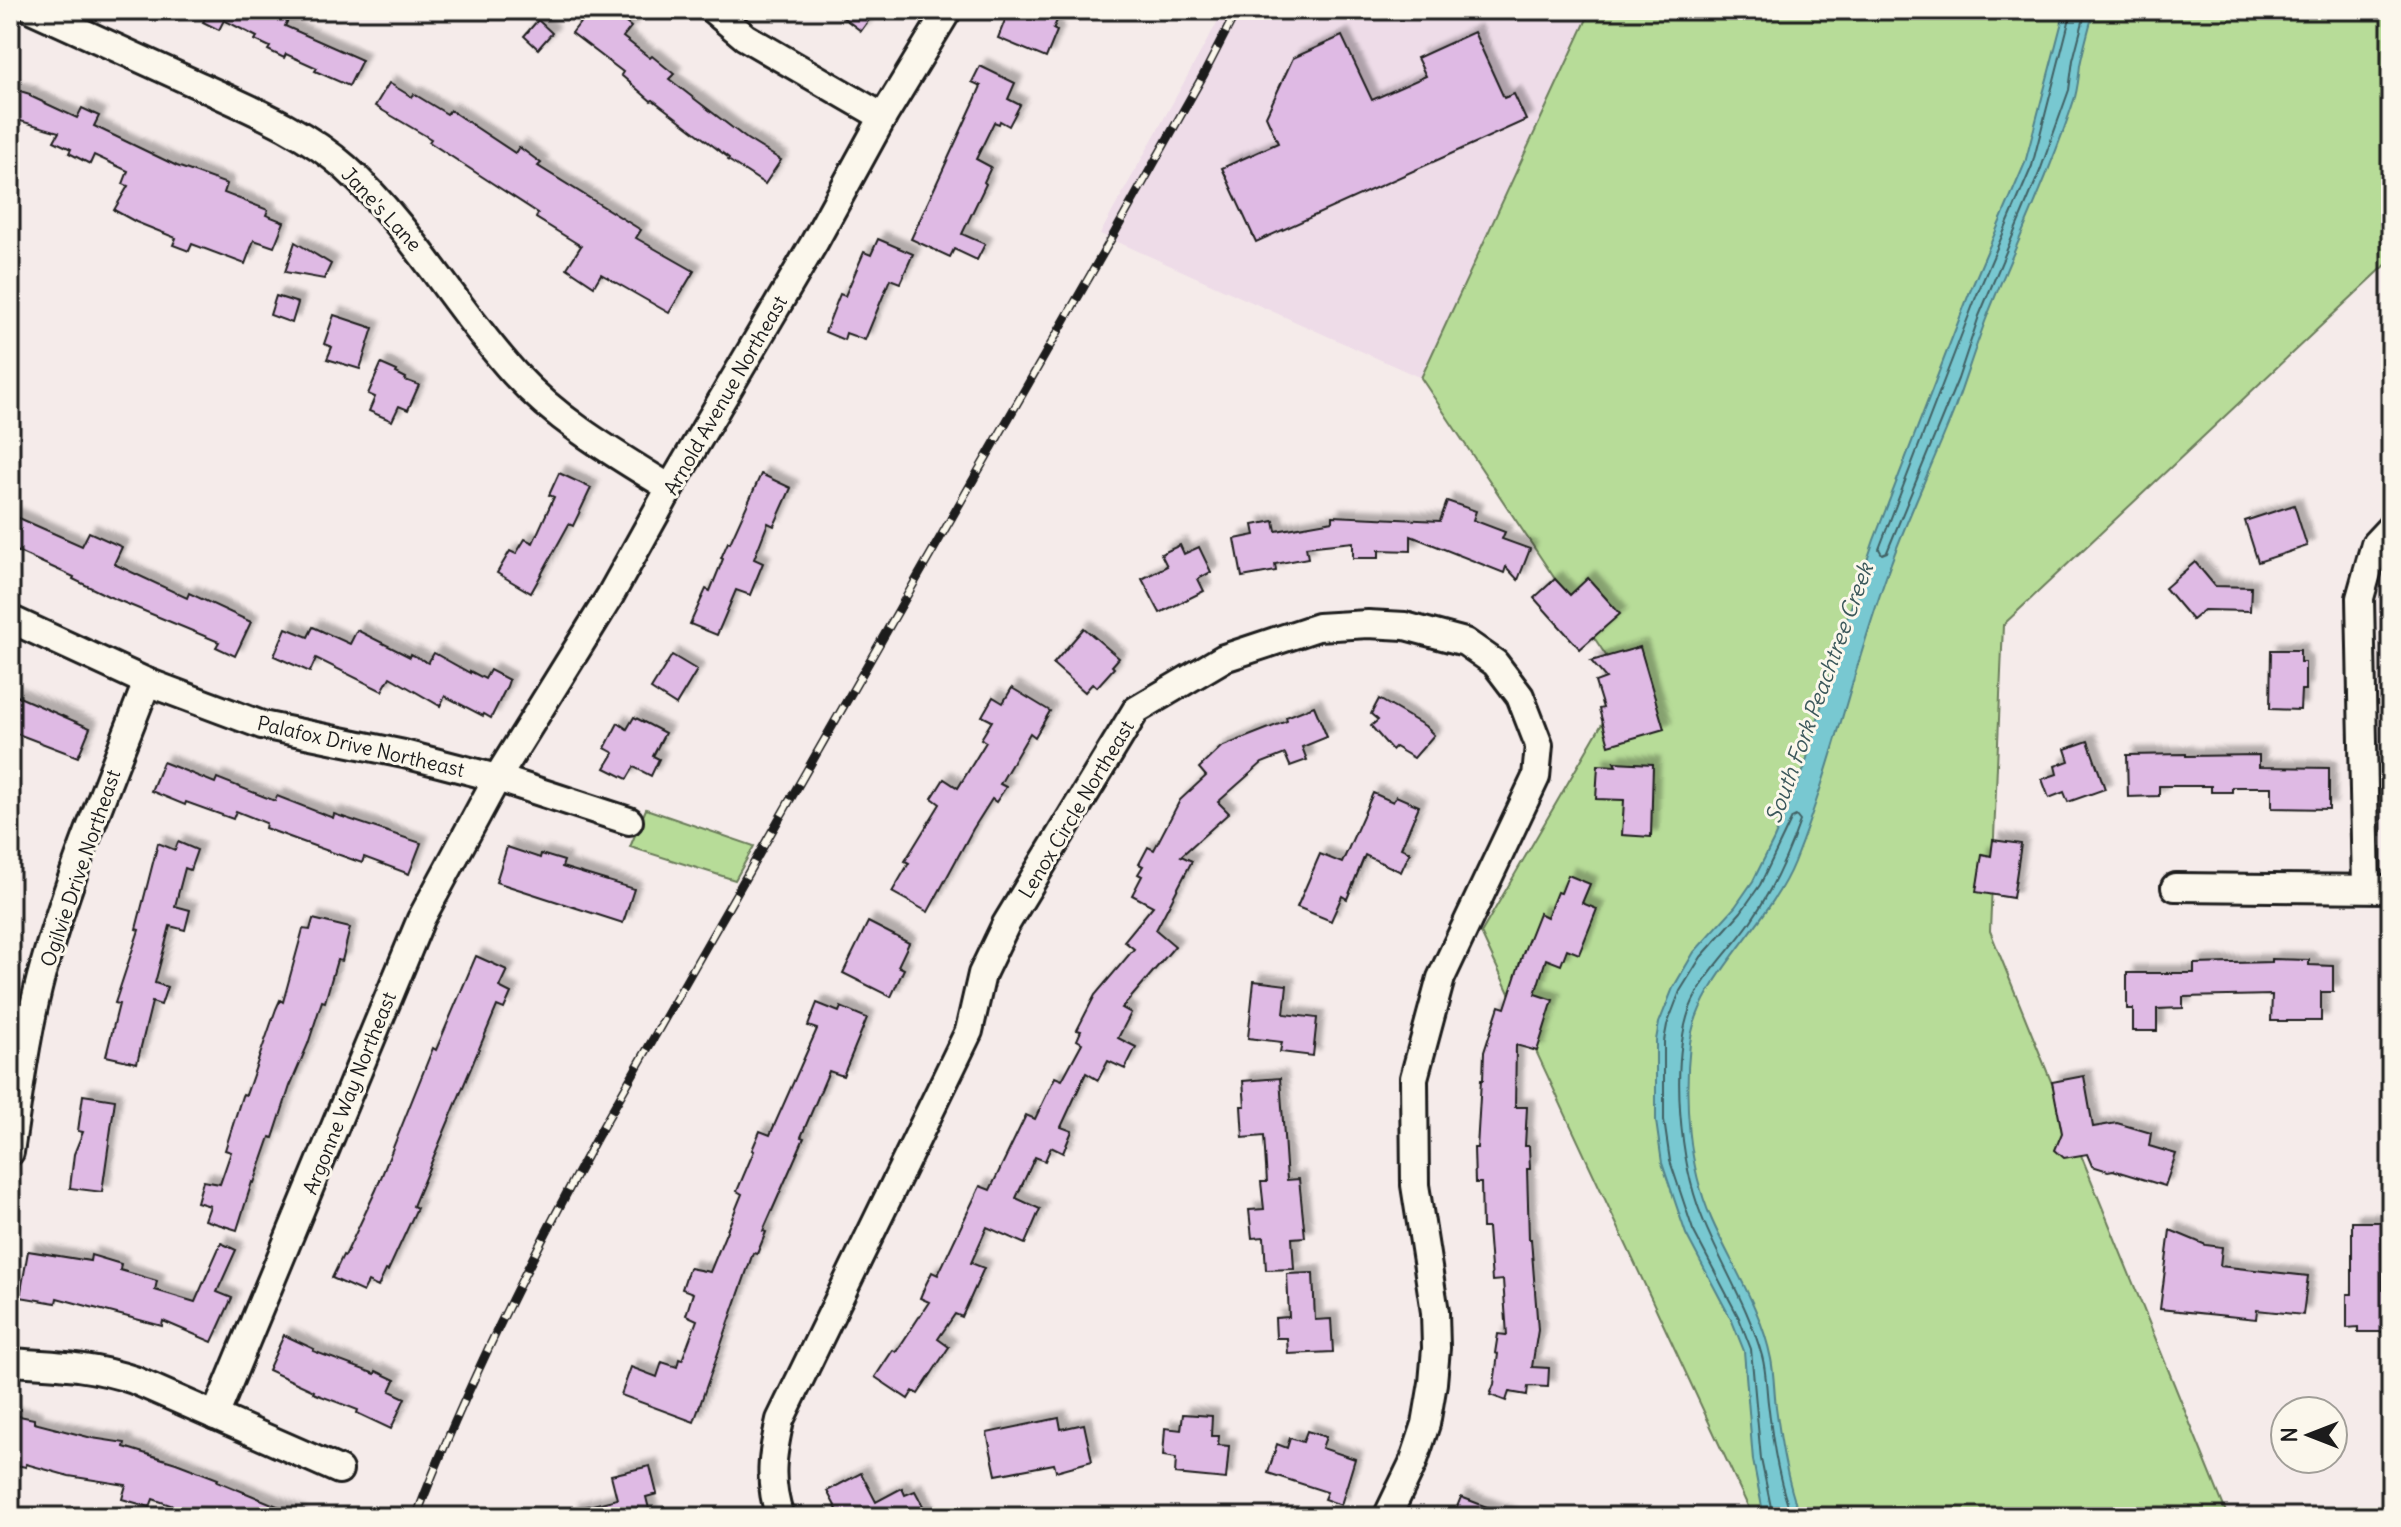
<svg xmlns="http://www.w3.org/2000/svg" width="2401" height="1527" viewBox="0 0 2401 1527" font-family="Delius,sans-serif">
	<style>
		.built { fill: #eedce8 }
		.green { fill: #b7dc98; stroke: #6a7c5a; stroke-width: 2 }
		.water { fill: #78c8d1; stroke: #538389; stroke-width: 2 }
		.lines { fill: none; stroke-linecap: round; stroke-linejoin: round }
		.shore { stroke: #416164; stroke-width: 2 }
		.building { fill: #dfbae4; stroke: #1c1c1c; stroke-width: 2; filter: url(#shadow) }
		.street-casing { stroke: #1c1c1c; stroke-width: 32 }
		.street { stroke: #fbf7ec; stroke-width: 26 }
		.rail-casing { stroke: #1c1c1c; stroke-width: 9 }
		.rail { stroke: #fbf7ec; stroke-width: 6; stroke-dasharray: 18; stroke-linecap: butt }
		.labels { text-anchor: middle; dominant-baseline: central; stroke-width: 6; stroke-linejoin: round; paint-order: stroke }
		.street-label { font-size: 20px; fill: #1c1c1c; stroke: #fbf7ec }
		.water-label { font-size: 22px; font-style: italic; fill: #3c585b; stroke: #fbf7ec }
	</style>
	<defs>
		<filter id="shadow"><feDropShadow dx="7" dy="-7" stdDeviation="2" flood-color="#0004"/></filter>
	</defs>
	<rect width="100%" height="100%" fill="#f5ebea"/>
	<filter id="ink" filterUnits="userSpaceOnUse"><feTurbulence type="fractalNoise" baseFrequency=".0125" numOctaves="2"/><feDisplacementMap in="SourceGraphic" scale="16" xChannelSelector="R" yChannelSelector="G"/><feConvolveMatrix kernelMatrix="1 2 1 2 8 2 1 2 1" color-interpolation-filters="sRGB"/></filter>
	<g filter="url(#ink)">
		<path class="built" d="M1224,10H1591L1421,378L1100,234Z"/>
		<g class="green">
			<path d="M1591,10H2391V260L2003,625L1990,931L2228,1517H1753L1481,933L1625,684L1421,378Z"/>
			<path d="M646,809L754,846L735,880L630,847Z"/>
		</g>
		<path class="water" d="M2065,10H2094C2089,28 2084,46 2080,65C2079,76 2078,86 2075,97C2051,171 2017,242 1988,314C1975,347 1965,381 1953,413C1933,463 1910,512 1891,563C1855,661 1833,765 1794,862C1769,925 1698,978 1690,1043C1684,1100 1688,1165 1711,1218C1731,1264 1761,1308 1771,1359C1774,1374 1774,1391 1776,1407C1781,1444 1787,1481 1800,1517H1766L1762,1507L1753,1460L1744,1351L1732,1321L1686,1234L1662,1163L1656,1121V1040L1659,1023L1673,988L1694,952L1735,907L1753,881L1774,839L1804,769L1838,645L1874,540L1969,294L2025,163Z"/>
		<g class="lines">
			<g class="shore">
				<path d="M2072,10L2032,166L1976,297L1879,549L1882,554L1887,552L1958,379L1979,316L2040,171L2069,90L2073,60L2086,10"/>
				<path d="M1773,1517L1761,1459L1751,1349L1739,1318L1693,1230L1670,1161L1664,1120V1041L1667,1025L1680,991L1701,957L1741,912L1760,885L1792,818L1796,816L1800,821C1787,858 1772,891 1749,924C1730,951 1702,977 1690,1008C1670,1065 1680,1162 1702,1217C1721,1265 1748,1305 1762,1356C1767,1374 1766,1393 1769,1410C1773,1447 1779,1483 1792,1517"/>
			</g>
		</g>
		<g class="building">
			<path d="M205,10H293L285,26L362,60L349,86L315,71L317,68L286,54L284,58L268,50L270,47L255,40L257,37L224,20L219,30L203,22L209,12Z"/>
			<path d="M590,10H628L621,19L631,27L623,37L650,58L652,56L674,74L669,79L696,100L747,139L781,160L765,184L728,160L729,158L653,100L651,101L621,75L623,72L572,33Z"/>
			<path d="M833,10H876L861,31Z"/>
			<path d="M1009,10H1062L1053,29L1057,31L1046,58L998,38Z"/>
			<path d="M538,20L552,33L538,49L524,36Z"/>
			<path d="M1474,32L1504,98L1514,94L1526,120L1256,242L1222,168L1278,143L1266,116L1293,58L1342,36L1372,100L1426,76L1417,58Z"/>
			<path d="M980,66L1015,83L1008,99L1020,105L1009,126L1000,121L999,124L994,122L976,159L991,167L984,182L986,184L962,234L985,244L977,260L954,249L950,257L911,239L975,100L981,86L972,82Z"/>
			<path d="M389,83L412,97L414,94L447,114L450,110L515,153L519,147L541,163L538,166L641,230L636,238L694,271L669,313L601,274L594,286L567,268L581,246L536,218L538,213L429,142L431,139L375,106Z"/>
			<path d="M10,88L30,94V96L77,118L82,108L99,116L94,126L177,166L227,184L224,193L268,210L266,215L284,222L274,247L254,240L245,264L192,244L189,251L173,245L176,238L136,222L114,210L128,186L123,184L128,171L94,155L90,164L69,153L71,149L54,141L59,132L10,118Z"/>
			<path d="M878,239L913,254L900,283L890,279L865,340L846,333L844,340L825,332L840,294L845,296L864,252L871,255Z"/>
			<path d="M295,242L331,264L324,279L285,272Z"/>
			<path d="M276,296L298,303L292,323L270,315Z"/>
			<path d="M334,315L373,328L360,369L327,359L332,347L324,344Z"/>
			<path d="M381,364L397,371L396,373L406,378L405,380L419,385L408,410L399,406L392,421L369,411L375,397L368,394Z"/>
			<path d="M559,473L591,488L573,526L569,524L531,593L497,573L510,551L516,554L525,539L533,543L554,497L549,495Z"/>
			<path d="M761,474L791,488L774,526L768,523L754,559L763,563L750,595L736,590L717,635L690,624L706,589L710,591L723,559L721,558L728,542L730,543Z"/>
			<path d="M1447,501L1476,511L1473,520L1505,532L1502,539L1530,549L1518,580L1506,567L1504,573L1411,536V551L1379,550V558H1353V542L1306,547L1308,558L1275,564L1276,571L1242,577L1235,539L1255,535L1253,525L1274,521L1276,531L1333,521V516L1440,521Z"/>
			<path d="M2294,505L2307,546L2258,562L2245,521Z"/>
			<path d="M10,514L82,546L89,532L122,547L114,564L187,598L189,593L251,622L235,656L216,647L219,642L108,596L73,579L74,577L10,548Z"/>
			<path d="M1180,545L1184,554L1199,547L1211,572L1198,579L1204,591L1160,613L1142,579L1167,566L1161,554Z"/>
			<path d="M2195,562L2215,586L2251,587L2250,611L2204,610L2192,620L2165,588Z"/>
			<path d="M1588,578L1620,614L1580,649L1534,598L1555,579L1570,595Z"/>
			<path d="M313,627L350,644L357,630L410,657L411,654L428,663L434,653L470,673V671L485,679L490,670L509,680L507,686L491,718L484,714L483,716L445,696L440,706L390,677L382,691L316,658L310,672L274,656L286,628L308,637Z"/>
			<path d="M1084,628L1119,658L1112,666L1114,668L1097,687L1093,683L1085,692L1053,664Z"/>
			<path d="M1640,647L1664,729L1609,745L1599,709L1603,708L1595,682L1606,678L1591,661Z"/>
			<path d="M2271,650H2300V662H2305V690H2301L2300,710L2270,709Z"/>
			<path d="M672,655L697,670L676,705L651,689Z"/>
			<path d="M1012,688L1050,711L1035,737L1030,733L1000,784L1006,787L996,802L992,799L973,829L928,912L892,892L909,863L905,861L940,804L932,798L944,779L958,788L986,742L981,739L992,721L982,716L993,697L1003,703Z"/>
			<path d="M10,693L90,728L78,757L10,731Z"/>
			<path d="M1379,699L1425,726L1434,735L1414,758L1395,747L1392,750L1371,726L1378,720L1371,714Z"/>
			<path d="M1314,706L1327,737L1302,747L1307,760L1290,766L1285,754L1262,763L1218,802L1229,813L1181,856L1192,861L1156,930L1175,946L1122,1008L1131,1013L1118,1038L1136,1047L1125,1069L1108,1061L1098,1080L1086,1073L1061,1127L1072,1131L1063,1153L1051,1147L1045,1161L1035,1157L1016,1198L1040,1209L1025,1244L987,1227L971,1263L984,1268L962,1317L955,1314L938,1339L949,1347L918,1394L913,1391L908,1399L875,1377L893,1350L896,1352L929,1302L920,1298L925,1286L932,1272L938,1275L980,1186L990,1190L1026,1115L1035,1119L1055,1077L1062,1080L1082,1043L1077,1040L1081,1031L1077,1030L1095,995L1134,949L1124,941L1153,906L1132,895L1142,876L1138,874L1143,866L1139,864L1148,847L1154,850L1180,800L1206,776L1199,768L1221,747L1287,721L1286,717Z"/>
			<path d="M634,717L665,733L653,756L659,759L651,776L634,767L627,779L605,768L614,753L605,748L618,723L627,729Z"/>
			<path d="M2088,741L2105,789L2068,802L2064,792L2049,798L2042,779L2057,774L2055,766L2069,761L2065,749Z"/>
			<path d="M2186,754V756L2259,755V767L2329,768V809L2272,808V787H2232V792H2211V786H2159V796L2128,797L2127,755Z"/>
			<path d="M163,762L215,783L217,778L275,801L277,796L333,818L334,814L421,843L409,874L364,857L362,863L303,842L265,828L266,823L236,811L233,819L186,802L185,805L151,791Z"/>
			<path d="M1614,762L1653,764L1651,837L1622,835L1624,800L1596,799L1598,765L1616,766Z"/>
			<path d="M1373,793L1393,802L1396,796L1419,806L1401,848L1410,852L1401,872L1365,855L1347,899L1342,896L1331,921L1297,907L1320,854L1342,863Z"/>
			<path d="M1993,840L2021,844L2013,898L1976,892L1982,854L1991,856Z"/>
			<path d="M178,842L197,850L190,870L185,868L175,906L190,910L185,930L170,926L155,983L167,987L161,1005L152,1002L137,1063L106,1056L119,1004L115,1003L139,930L136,929L158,843L175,850Z"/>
			<path d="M507,847L540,858L541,854L564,861L562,867L634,889L623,923L496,882Z"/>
			<path d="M1568,875L1590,884L1582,903L1597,909L1579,954L1567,949L1561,965L1546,959L1535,994L1553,1000L1537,1051L1516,1045L1515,1107H1527L1525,1146H1529L1530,1169H1527L1529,1239H1531L1538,1330L1532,1367L1549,1368L1548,1387L1528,1386L1527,1395L1509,1392L1506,1401L1490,1395L1494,1384L1498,1354L1495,1353L1498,1334L1507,1335L1503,1280L1492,1281L1488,1228H1482L1481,1183H1475L1474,1148H1477L1481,1080H1483L1484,1052L1499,1006L1505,1008L1522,956L1539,913L1547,917L1557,892L1561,893Z"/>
			<path d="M313,919L350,928L342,961L337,960L325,1002L322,1001L308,1044L290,1086L273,1138L270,1137L254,1183L252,1182L237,1230L205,1220L210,1206L197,1202L203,1181L220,1184L231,1152L225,1150L242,1096L243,1094L246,1095L276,1009L280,1000L283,1002L303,929L310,930Z"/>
			<path d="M868,922L909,943L898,966L904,969L891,997L843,973Z"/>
			<path d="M476,956L507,970L499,987L511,993L504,1009L497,1006L413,1206L417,1208L388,1271L386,1270L378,1287L368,1282L363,1292L332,1278L343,1255L345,1256L376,1190L433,1048L436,1050Z"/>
			<path d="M2272,959L2309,960V965L2333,966V992H2321V1021H2271L2272,995L2183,997V1008L2157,1009V1031H2133V1009H2127V973H2194V964L2272,962Z"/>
			<path d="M1254,981L1287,985L1284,1014L1317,1018L1313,1056L1280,1052L1282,1042L1248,1038Z"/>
			<path d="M817,1003L839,1012L841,1007L867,1018L843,1076L829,1071L801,1137L804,1138L763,1231L766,1232L757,1254L753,1253L694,1422L621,1395L631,1367L657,1377L662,1362L677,1367L679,1359L682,1360L697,1320L686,1315L693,1293L682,1289L689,1268L710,1272L742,1194L737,1191L754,1151L752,1150L760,1131L770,1135L817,1029L808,1026Z"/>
			<path d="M2084,1076L2093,1127L2117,1123L2151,1133L2149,1146L2176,1154L2165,1186L2113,1170L2108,1171L2092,1166L2087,1154L2064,1158L2055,1150L2062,1133L2052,1082Z"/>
			<path d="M1280,1078L1287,1180L1299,1179L1305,1237L1292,1238L1294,1269L1266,1270L1264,1237L1252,1238L1249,1210L1264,1209L1261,1182H1267L1264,1136L1243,1138L1241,1106H1245L1243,1081Z"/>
			<path d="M83,1095L115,1100L102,1192L70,1188L74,1154L83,1132L78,1131Z"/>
			<path d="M2352,1222H2382L2383,1289H2385V1296H2391V1332H2358V1327L2347,1328V1294H2352Z"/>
			<path d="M2170,1230L2206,1245L2222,1247L2220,1266L2308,1276L2303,1315L2257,1310L2256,1319L2160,1309Z"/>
			<path d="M221,1243L236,1250L217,1292L232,1298L212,1342L163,1321L162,1326L57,1298L56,1303L20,1297L28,1251L90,1261L91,1255L121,1264L120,1270L157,1281L155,1290L195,1302Z"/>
			<path d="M1313,1273L1315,1320L1331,1319L1333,1352L1288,1354L1287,1338H1276L1275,1318L1289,1317L1287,1274Z"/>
			<path d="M284,1335L314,1349L313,1351L375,1374L376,1371L395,1380L390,1391L405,1398L391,1429L357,1413L358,1410L313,1393L314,1391L268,1370Z"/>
			<path d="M10,1414L34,1419V1423L92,1438L125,1443L124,1447L176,1463L218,1479L217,1481L299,1515L298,1517H205L153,1499L150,1507L122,1499L126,1485L69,1476L26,1464V1467L10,1464Z"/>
			<path d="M1183,1414L1212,1416L1211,1436H1219L1218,1445L1229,1446L1226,1479L1175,1474L1176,1458L1163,1456L1165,1428L1181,1430Z"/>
			<path d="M1059,1418L1061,1429L1084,1424L1092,1461L1056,1471L1054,1464L996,1475L987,1433Z"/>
			<path d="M1307,1431L1326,1437L1322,1448L1355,1459L1341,1505L1324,1499L1327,1492L1268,1473L1277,1444L1287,1448L1290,1438L1303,1442Z"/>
			<path d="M650,1466L657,1494L646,1497L651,1517H572V1510L617,1499L611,1475Z"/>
			<path d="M861,1473L876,1502L902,1488L905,1495L915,1491L929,1517H841L827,1491Z"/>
			<path d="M1461,1497L1510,1516V1517H1453Z"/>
		</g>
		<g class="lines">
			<g class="street-casing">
				<g id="street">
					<path d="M33,10C88,35 143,60 198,85C250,109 303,130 346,168C412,228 455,308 515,374C559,422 615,454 670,488"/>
					<path d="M713,10L745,37L883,117"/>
					<path d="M10,619L147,682L262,725L404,754L497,778L629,821"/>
					<path d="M2175,887L2391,889"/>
					<path d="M2366,888L2360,598L2375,544L2391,527"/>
					<path d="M10,1152C19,1093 26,1034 41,977C68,876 110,779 147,682"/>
					<path d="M10,1362C56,1365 90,1365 134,1380L339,1470"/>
					<path d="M215,1416L421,919L497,778L610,596L670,488L814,243L883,117L948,10"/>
					<path d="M780,1517C768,1481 772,1456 780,1420L969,1031L982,974L1006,924L1136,710L1224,658L1318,627L1368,624L1405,626L1465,642L1495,663L1520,696L1539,745L1536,777L1441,978L1414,1078L1415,1185L1435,1312L1436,1348L1433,1383L1426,1424L1413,1463L1387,1517"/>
				</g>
			</g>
			<use href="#street" class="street"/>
			<g class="rail-casing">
				<path id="rail" d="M416,1517C466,1386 530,1260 597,1137L1114,234L1204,74L1237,10"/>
			</g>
			<use href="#rail" class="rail"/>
		</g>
	</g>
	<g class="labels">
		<g class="street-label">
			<text transform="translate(382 209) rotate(47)">Jane's Lane</text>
			<text transform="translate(725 395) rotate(-60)">Arnold Avenue Northeast</text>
			<text transform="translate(361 746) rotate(13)">Palafox Drive Northeast</text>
			<text transform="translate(1076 809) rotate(-59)">Lenox Circle Northeast</text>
			<text transform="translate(80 868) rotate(-71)">Ogilvie Drive Northeast</text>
			<text transform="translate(349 1093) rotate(-68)">Argonne Way Northeast</text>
		</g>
		<g class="water-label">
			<text transform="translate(1819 693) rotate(-70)">South Fork Peachtree Creek</text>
		</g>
	</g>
	<rect width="2401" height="1527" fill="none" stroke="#fbf7ec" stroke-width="40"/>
	<rect x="20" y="20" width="2361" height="1487" fill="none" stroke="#1c1c1c" stroke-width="3" filter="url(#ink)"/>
	<g transform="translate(2309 1435) rotate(270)"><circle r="38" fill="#fbf7ec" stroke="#a29f99" stroke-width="2"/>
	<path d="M0-6L14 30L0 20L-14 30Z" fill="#1c1c1c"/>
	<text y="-12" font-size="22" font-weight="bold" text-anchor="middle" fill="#1c1c1c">N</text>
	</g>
</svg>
